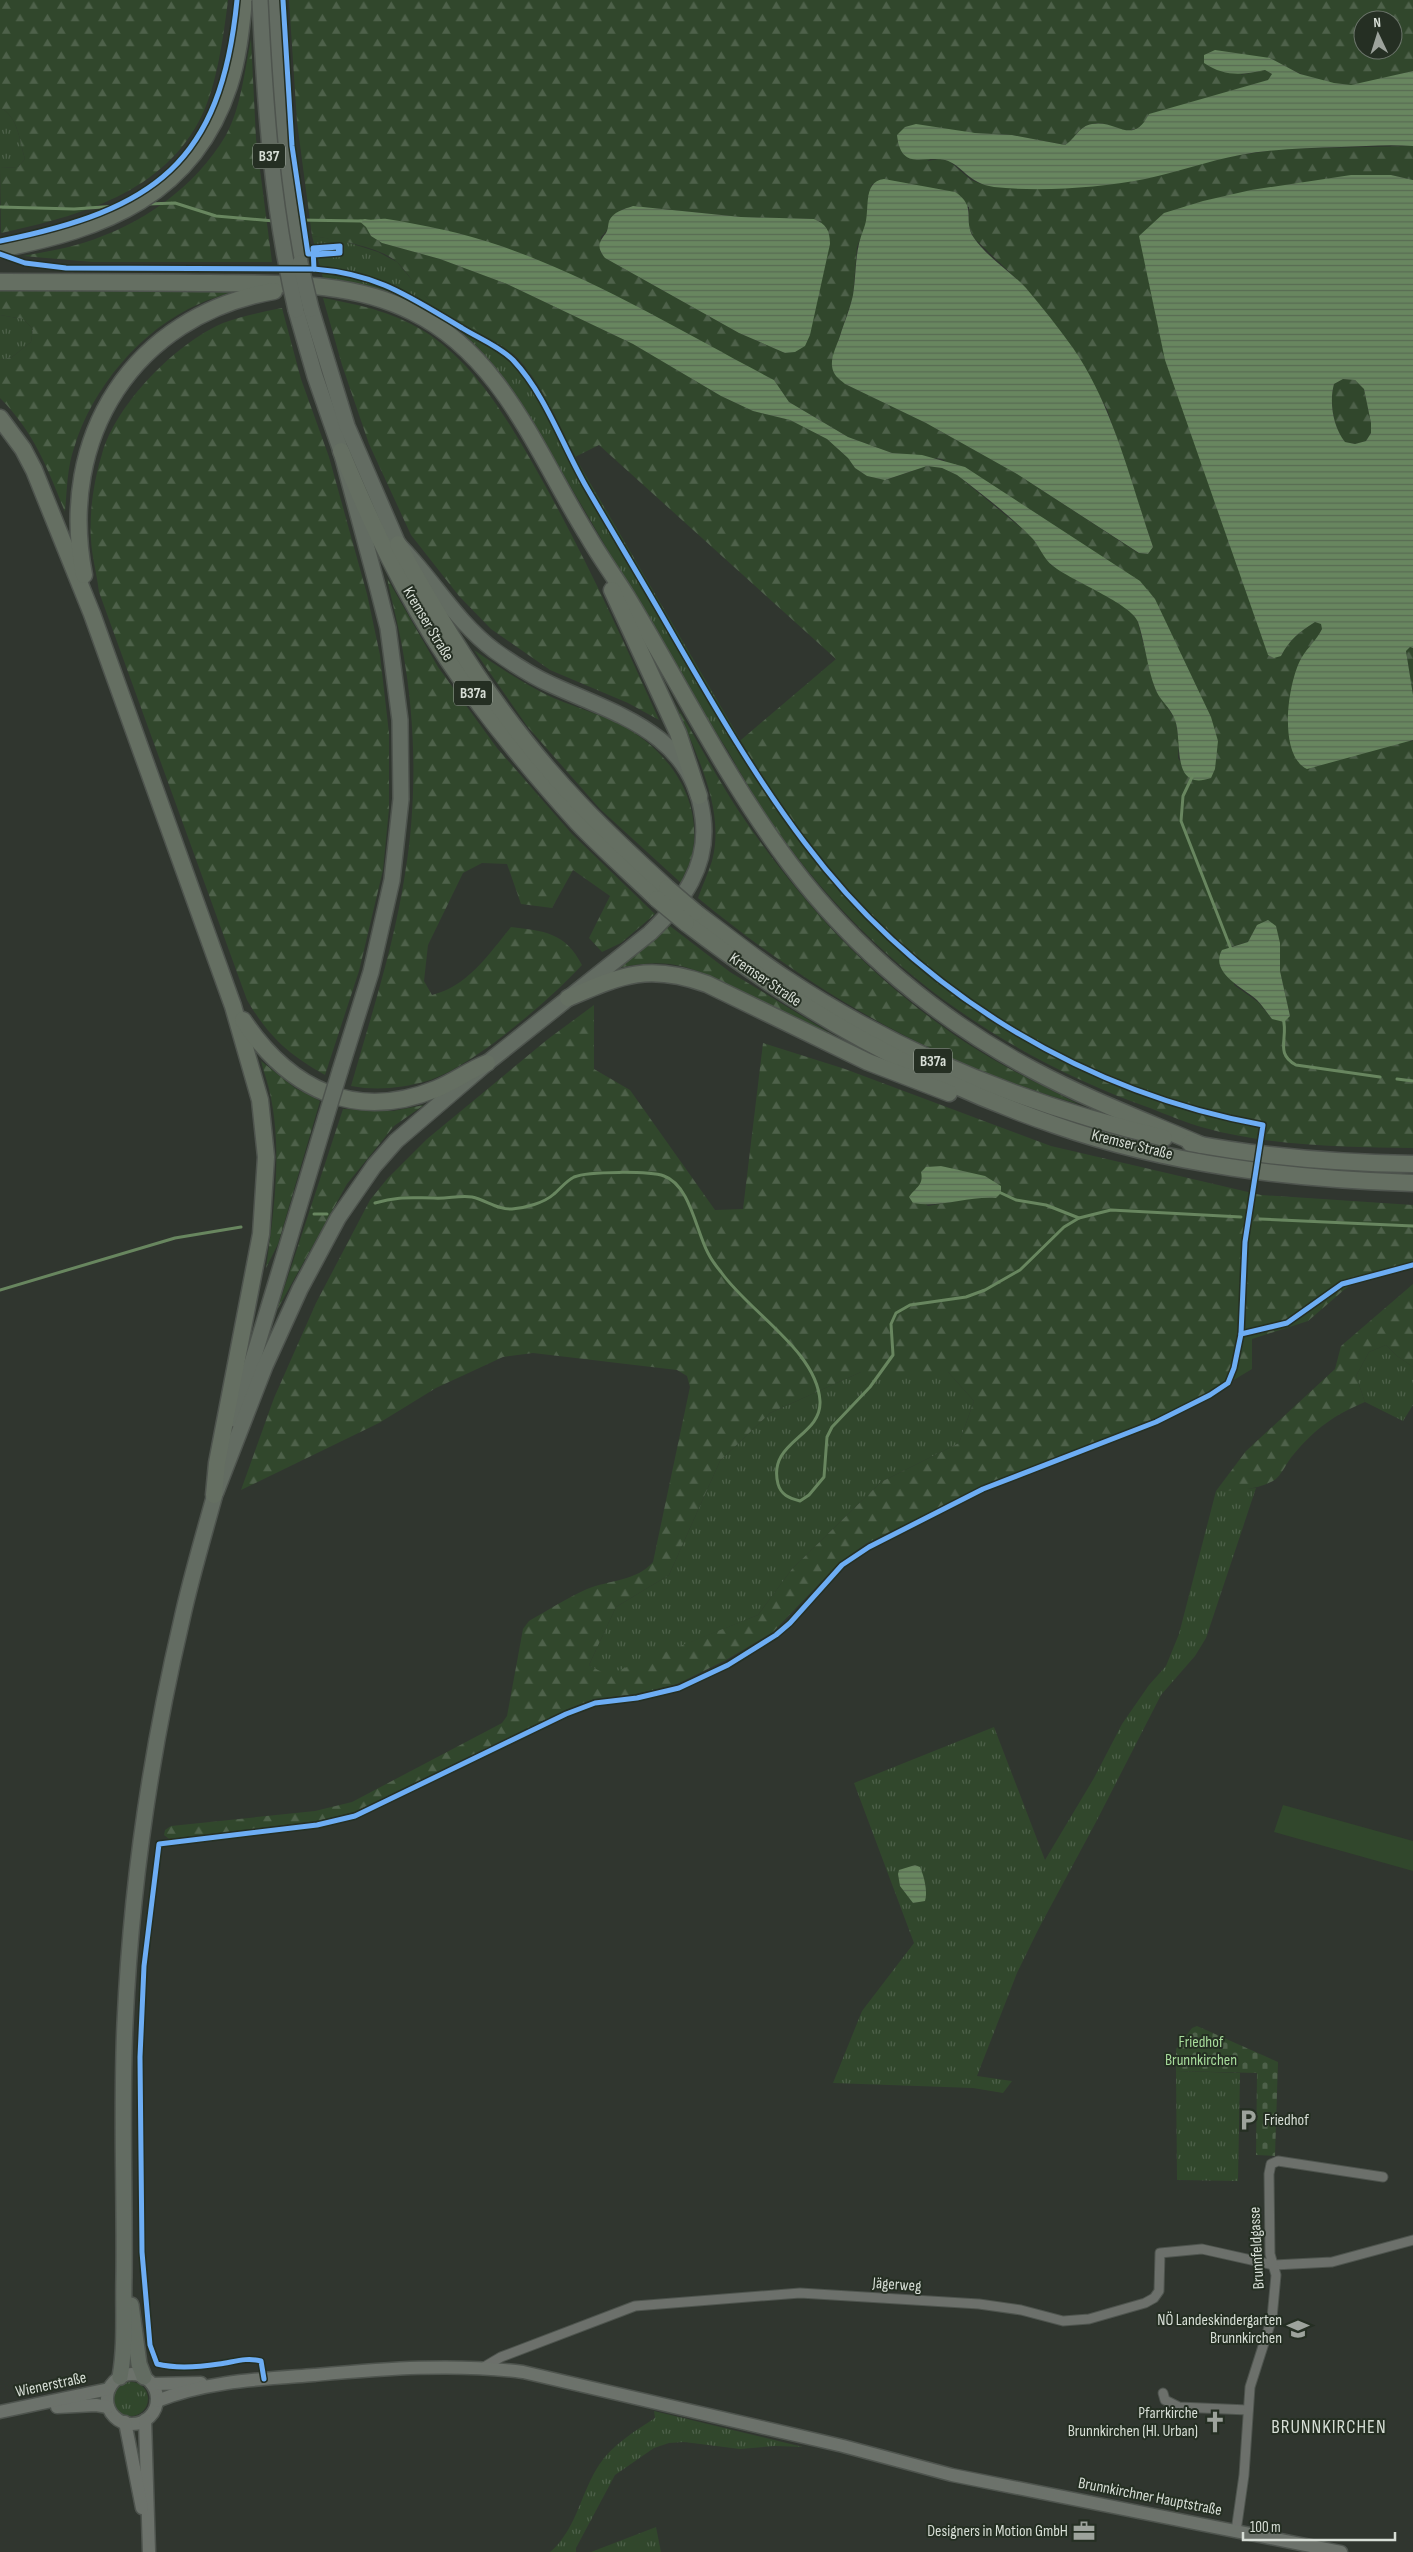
<svg xmlns="http://www.w3.org/2000/svg" width="1413" height="2552" viewBox="0 0 1413 2552" font-family="'Sofia Sans Condensed',sans-serif">
	<style>
		.grass { fill: url(#grass-tufts) }
		.forest { fill: url(#forest-firs); fill-rule: evenodd }
		.cemetery { fill: url(#cemetery-stones) }
		.green { fill: #31472c }
		.water { fill: url(#water-rules); fill-rule: evenodd }
		.lines { fill: none; stroke-linecap: round; stroke-linejoin: round }
		.stream { stroke: #68865f; stroke-width: 3 }
		.street-casing { stroke: #4e544e; stroke-width: 11 }
		.secondary-casing { stroke: #4e544e; stroke-width: 15 }
		.primary-casing { stroke: #4e544e; stroke-width: 18 }
		.highway-casing { stroke: #4e544e; stroke-width: 19 }
		.street { stroke: #6c706b; stroke-width: 9 }
		.secondary { stroke: #6c726b; stroke-width: 12 }
		.primary { stroke: #636c62; stroke-width: 15 }
		.highway { stroke: #656f62; stroke-width: 16 }
		.primary-bridge-casing { stroke: #4e544e; stroke-width: 18; stroke-linecap: butt }
		.highway-bridge-casing { stroke: #4e544e; stroke-width: 19; stroke-linecap: butt }
		.primary-bridge { stroke: #636c62; stroke-width: 15 }
		.highway-bridge { stroke: #656f62; stroke-width: 16 }
		.cycleway-casing { stroke: #252f23; stroke-width: 8 }
		.cycleway { stroke: #6dadf4; stroke-width: 5 }
		.labels { text-anchor: middle; dominant-baseline: central; stroke-width: 4; stroke-linejoin: round; paint-order: stroke }
		.shield { fill: #252f23; stroke: #a2aaa0; stroke-width: 1 }
		.shield-label { font-size: 15px; font-weight: bold; fill: #d7ded6 }
		.street-label { font-size: 16px; fill: #d7ded6; stroke: #252f23 }
		.park-label { font-size: 16px; fill: #a7db9b; stroke: #252f23 }
		.poi-label { font-size: 16px; fill: #d7ded6; stroke: #252f23; text-anchor: end }
		.quarter-label { font-size: 19px; letter-spacing: 1px; fill: #d7ded6; stroke: #252f23 }
	</style>
	<defs>
		<pattern id="grass-tufts" width="24" height="20" patternUnits="userSpaceOnUse" patternTransform="scale(1.25)"><rect width="24" height="20" fill="#31472c"/><path d="M3 7l-1-3M5 7V3M7 7l1-3M15 17l-1-3M17 17v-4M19 17l1-3" fill="none" stroke="#4e614a"/></pattern>
		<pattern id="forest-firs" width="22" height="20" patternUnits="userSpaceOnUse" patternTransform="scale(1.25)"><rect width="22" height="20" fill="#31472c"/><path d="M5 1l3.5 6h-7zM16 11l3.5 6h-7z" fill="#4e614a"/></pattern>
		<pattern id="cemetery-stones" width="16" height="16" patternUnits="userSpaceOnUse" patternTransform="scale(1.25)"><rect width="16" height="16" fill="#31472c"/><path d="M2 7V4a2 2 0 0 1 4 0v3zM10 15v-3a2 2 0 0 1 4 0v3z" fill="#4e614a"/></pattern>
		<pattern id="water-rules" width="6" height="5" patternUnits="userSpaceOnUse" patternTransform="scale(1.25)"><rect width="6" height="5" fill="#68865f"/><path d="M0 2.5h6" fill="none" stroke="#586b53"/></pattern>
	</defs>
	<rect width="100%" height="100%" fill="#30362f"/>
	<g class="grass">
		<path d="M0,108C18,115 20,143 25,159L18,167L0,168Z"/>
		<path d="M312,236L340,240L378,252L397,262L427,298L509,350L529,372L547,400L575,457L741,741L728,751C672,664 622,573 569,484C537,429 507,369 456,328C418,298 371,283 323,278Z"/>
		<path d="M0,315L23,319L33,329L31,342L12,357L0,360Z"/>
		<path d="M1386,1345L1397,1356L1413,1367V1405L1403,1421L1365,1402L1356,1376L1369,1352Z"/>
		<path d="M861,1372H948L974,1401L959,1443L881,1482L792,1569L758,1615L607,1676L589,1665L616,1607L669,1575L720,1461L770,1413Z"/>
		<path d="M1256,1488L1206,1638L1195,1656L1161,1695L1096,1822L1039,1928L1017,1973L977,2076L1012,2081L1003,2093L973,2088L833,2083L862,2011L914,1943L854,1783L994,1727L1045,1860L1094,1778L1122,1724L1149,1685L1166,1666L1179,1634L1216,1491Z"/>
		<path d="M1176,2071L1240,2073L1238,2181L1177,2180Z"/>
		<circle cx="131" cy="2399" r="17"/>
		<path d="M654,2411L803,2447L775,2446L740,2449L684,2442L669,2443L654,2448L615,2475L576,2548V2552H550C577,2529 580,2494 599,2465C612,2445 635,2431 655,2418Z"/>
		<path d="M656,2527L661,2552H591Z"/>
	</g>
	<g class="forest">
		<path d="M0,0H228C224,33 217,85 202,115C165,193 79,216 1,233L0,168L18,167L25,159C20,143 18,115 0,108Z"/>
		<path d="M289,0H1413V71C1393,75 1372,83 1352,85C1323,87 1294,71 1270,58L1240,75L1265,70L1272,74L1268,80L1144,125C1118,140 1112,117 1088,125C1077,129 1075,139 1065,145L1012,135L975,133L927,161L939,159L949,161L971,180L981,184L1031,188L1280,149L1413,146V180L1391,175H1351L1281,656C1290,639 1299,632 1315,622L1321,623L1322,629L1314,644L1302,657L1411,742L1413,740V1148C1346,1147 1269,1146 1205,1128C1186,1123 1168,1115 1150,1108C1000,1055 871,962 779,833C760,807 744,779 728,751L836,659L599,445L575,457C560,426 536,369 507,349C482,331 450,319 427,298C416,288 409,274 398,263C380,246 336,240 312,236L297,122ZM1363,20H1393V50H1363ZM872,184L969,207V227L974,238L1026,288L1073,349L1107,409L1153,547L1148,554L1138,553L1017,474L926,423L845,384L834,353L853,296L857,247L867,222L868,201ZM633,206L741,217L813,219L821,222L785,353L739,333L605,258L600,251L601,237C616,224 604,214 633,206ZM365,219L373,221L384,219L774,380L789,402L848,437L892,453L942,459L1155,599L1192,779L1178,758L1179,741L1175,719L1155,689L1137,619L1126,607L1051,565L1032,537L957,475L942,468L927,466L886,480L867,476L855,468L848,458L827,439L790,420L753,411L721,396L633,344L507,284L440,259L382,243L371,236L367,227L359,221ZM1257,925L1280,943V971L1290,1016L1272,1019L1258,1002L1234,985L1230,947L1248,942Z"/>
		<path d="M251,39L256,139L272,262H92L23,256C43,252 64,249 83,243C141,225 195,188 226,135C241,108 245,68 251,39Z"/>
		<path d="M0,290L232,292C221,296 209,299 199,304C141,329 92,388 74,448C67,468 67,491 65,512C48,469 34,432 0,398V360L12,357L31,342L33,329L23,319L0,315Z"/>
		<path d="M323,298C362,305 397,313 430,335C478,368 509,422 537,471C583,552 621,635 659,720L628,703L550,670L491,629L459,596L411,535L369,444L342,365Z"/>
		<path d="M282,308L301,379L329,457L367,594L380,655L389,733V809L383,870L359,971L325,1075C289,1055 268,1036 247,1000L99,592C97,575 92,557 91,540C89,512 94,480 102,454C116,404 176,343 223,323C242,316 262,312 282,308Z"/>
		<path d="M1343,379L1355,380L1364,389L1371,423V433L1366,441L1355,444L1344,442C1334,427 1329,402 1334,384Z"/>
		<path d="M387,578L438,667L497,748L572,834L655,914L621,943L602,952L589,938L610,896L573,870L552,908L521,904L507,864L482,863L463,873L428,945L424,981L432,995C468,986 488,955 511,927C544,931 565,932 582,965C550,1000 472,1067 427,1081C402,1088 377,1091 351,1086C371,1016 394,946 405,874C417,802 416,724 403,652C399,627 392,602 387,578Z"/>
		<path d="M1410,647L1413,648V695L1406,651Z"/>
		<path d="M474,650C497,666 520,681 545,694C569,706 596,712 619,724C667,748 704,799 692,855C690,864 684,874 681,883L600,809L527,726Z"/>
		<path d="M676,705C697,740 716,776 738,810C795,895 862,970 946,1029C987,1059 1033,1081 1078,1104C936,1064 811,991 698,898C702,886 708,874 712,861C726,809 695,752 676,705Z"/>
		<path d="M670,926L730,972L851,1046C818,1032 787,1015 755,999C728,985 700,968 670,964C652,962 633,964 616,969Z"/>
		<path d="M594,1005V1069L630,1090L715,1210L743,1209L763,1043L845,1069L1051,1146L1261,1195L1413,1205V1262L1368,1275L1345,1289L1308,1321L1252,1339V1369L1232,1381L1226,1380L1209,1392L1155,1419L982,1486L867,1543L840,1562L773,1632L726,1660L677,1684L636,1694L594,1699L565,1710L354,1812L317,1821L169,1839L164,1835L165,1830L171,1826L315,1811L352,1802L502,1723L507,1716L523,1629L529,1621C548,1610 567,1598 587,1589C609,1580 637,1581 653,1562L690,1387L687,1376L677,1370L533,1353L503,1357L436,1388L379,1423L241,1490L274,1398L316,1303L370,1200L387,1179L427,1139L548,1039ZM923,1179L996,1198L979,1197L928,1206L912,1193L919,1187ZM861,1372H948L974,1401L959,1443L881,1482L792,1569L758,1615L607,1675L589,1665L616,1607L669,1575L720,1461L770,1413Z"/>
		<path d="M261,1061L295,1088L320,1101L278,1244L266,1268C274,1212 282,1154 271,1098C269,1086 264,1073 261,1061Z"/>
		<path d="M424,1105L394,1126L347,1184L277,1310L343,1109L393,1111Z"/>
		<path d="M1413,1284V1367L1397,1356L1386,1345L1369,1352L1356,1376L1365,1402C1334,1415 1316,1428 1294,1454C1287,1461 1282,1476 1273,1481C1255,1491 1235,1490 1216,1491L1246,1451L1335,1369L1341,1346Z"/>
	</g>
	<path class="cemetery" d="M1197,2026L1278,2062L1275,2156L1256,2155L1257,2073L1176,2071V2049L1192,2028Z"/>
	<path class="green" d="M1283,1805L1413,1841V1871L1274,1832Z"/>
	<g class="water">
		<path d="M1215,50L1270,58L1300,74L1334,83L1351,85L1413,71V146C1389,144 1365,146 1341,147C1307,148 1273,149 1240,155C1208,161 1177,172 1145,179C1099,188 1040,192 994,187C967,183 963,165 945,160C924,155 901,172 897,135L905,127L916,124L975,133L1012,135L1065,145C1076,138 1079,126 1092,124C1117,119 1132,147 1149,114L1268,80L1272,74L1265,70C1242,75 1225,77 1204,63V55Z"/>
		<path d="M1351,175H1391L1413,180V648L1410,647L1406,651L1413,695V740L1307,769C1277,755 1288,680 1302,657C1308,647 1316,641 1322,629L1321,624L1315,622C1299,632 1290,639 1281,656L1274,658L1268,655L1165,360L1139,236L1164,213L1203,201L1251,190ZM1343,379L1355,380L1364,389L1371,423V433L1366,441L1355,444L1345,442C1333,427 1329,402 1334,384Z"/>
		<path d="M884,179L955,192C978,207 962,220 974,238C987,257 1010,271 1026,288C1042,307 1058,327 1073,348C1113,406 1130,480 1153,547L1148,554L1139,553L1017,474L926,423L845,384C838,378 833,375 832,366C831,356 837,345 840,336C844,323 850,309 853,295C857,270 854,253 864,228C871,212 861,182 884,179Z"/>
		<path d="M633,206L741,217L814,219C826,224 830,230 830,244L810,335L805,346L795,352L785,353L739,333L605,258C597,248 598,243 606,233C608,230 608,225 609,221C613,212 624,209 633,206Z"/>
		<path d="M365,219C373,221 379,218 387,219C424,225 463,233 498,245C595,278 684,333 774,380L789,402L848,437L892,453L922,455L965,467L1140,581L1155,599L1211,717L1218,741L1215,769L1211,778C1170,792 1183,741 1175,720C1171,708 1159,700 1155,688C1147,667 1145,643 1138,622C1132,604 1070,580 1053,566C1043,559 1039,544 1030,536C1008,514 982,494 957,475L942,468L927,466L885,480L867,476L855,468L848,458L827,439L790,420L753,411L721,396L633,344L507,284L440,259L382,243L371,236L366,227L358,220Z"/>
		<path d="M1268,920L1276,926L1280,943V971L1290,1016L1284,1022L1272,1019C1267,1013 1263,1006 1257,1000C1244,988 1209,973 1222,950L1248,942L1257,925Z"/>
		<path d="M941,1166L985,1176L1001,1186V1193L996,1198C968,1196 941,1208 913,1203L909,1197C916,1187 924,1185 921,1172L926,1167Z"/>
		<path d="M915,1865L920,1867C924,1876 928,1892 925,1901L913,1903L900,1886L898,1874L899,1870Z"/>
	</g>
	<g class="lines">
		<g class="stream">
			<path d="M148,204L175,203L216,216L274,221"/>
			<path d="M0,207L74,209L117,206"/>
			<path d="M298,220L361,221"/>
			<path d="M1193,775L1183,796L1181,821L1231,949"/>
			<path d="M1283,1018C1289,1038 1274,1053 1296,1065L1380,1077"/>
			<path d="M1397,1079L1413,1081"/>
			<path d="M1001,1193L1016,1200L1046,1205L1079,1218"/>
			<path d="M375,1203C398,1196 411,1198 434,1198C447,1199 460,1195 472,1197C486,1200 498,1210 512,1209C525,1208 544,1203 554,1194C560,1189 566,1181 574,1177C588,1171 650,1171 664,1176C690,1185 696,1231 708,1253C711,1259 716,1266 721,1272C749,1312 817,1351 820,1401C822,1437 767,1441 778,1484C781,1495 789,1498 800,1501L809,1495L824,1477L827,1437L832,1427L870,1387L893,1355L891,1324L896,1313L910,1305L966,1297L985,1290L1020,1270L1064,1227L1079,1218L1111,1210L1241,1217"/>
			<path d="M314,1214H327"/>
			<path d="M1260,1219L1413,1226"/>
			<path d="M0,1290L175,1238L241,1227"/>
		</g>
		<g class="street-casing">
			<g id="street">
				<path d="M484,2367L501,2357L635,2306L800,2293L979,2304L1021,2310L1063,2321L1089,2319L1145,2303L1154,2298L1159,2291L1160,2253L1202,2249L1274,2265L1332,2262L1413,2240"/>
				<path d="M1163,2393L1165,2400L1179,2407L1248,2410"/>
				<path d="M1236,2531L1244,2475L1250,2387L1272,2318L1276,2275L1270,2254L1269,2174L1271,2164L1278,2161L1383,2177"/>
			</g>
		</g>
		<g class="secondary-casing">
			<g id="secondary">
				<circle cx="132" cy="2399" r="25"/>
				<path d="M152,2384L201,2383"/>
				<path d="M157,2401C206,2381 262,2379 314,2375C384,2369 453,2363 523,2372L843,2446L952,2475L1341,2552"/>
				<path d="M57,2407L96,2405L108,2407"/>
				<path d="M0,2412L109,2389"/>
				<path d="M145,2420L149,2552"/>
				<path d="M125,2422L142,2508"/>
			</g>
		</g>
		<g class="primary-casing">
			<g id="primary">
				<path d="M274,0L283,147L300,263"/>
				<path d="M296,310L315,376L341,451L378,589L388,628L400,720L401,799L392,880L371,972L340,1071"/>
				<path d="M235,1419L326,1117"/>
				<path d="M216,1492L265,1366L300,1289L338,1218L374,1166L396,1141L487,1063L650,933C683,901 709,866 703,818C693,733 615,714 550,684C530,675 512,663 495,651C454,620 433,579 398,544L347,426L311,309"/>
				<path d="M131,2305L139,2364L144,2377"/>
				<path d="M120,2377C126,2344 123,2310 124,2277C125,2192 121,2108 125,2023C131,1887 151,1751 182,1619C192,1573 206,1528 218,1483"/>
			</g>
		</g>
		<g class="highway-casing">
			<g id="highway">
				<path d="M0,249C104,229 193,196 229,86C238,59 241,29 244,0"/>
				<path d="M0,282C70,282 139,282 209,283C277,284 350,280 413,312C503,356 538,456 588,536C600,557 614,576 627,597C681,686 727,780 790,864C854,949 939,1020 1033,1070C1087,1099 1145,1121 1201,1145"/>
				<path d="M0,418L23,449L34,470L92,614L233,1006L260,1100L266,1157L261,1234L217,1463L214,1495"/>
				<path d="M341,451C371,523 404,595 448,660C486,717 532,772 578,823C603,849 631,874 657,899"/>
				<path d="M398,544C448,637 506,727 579,803C607,833 637,860 667,888"/>
				<path d="M84,575C57,437 133,316 274,291"/>
				<path d="M612,590L678,733L699,796"/>
				<path d="M695,912C724,934 753,957 783,977C899,1054 1029,1106 1164,1138"/>
				<path d="M686,923C801,1011 918,1078 1055,1125C1169,1165 1293,1179 1413,1183"/>
				<path d="M568,998C622,975 648,963 707,984L868,1062L949,1093"/>
				<path d="M243,1020C289,1089 355,1122 436,1089C454,1082 469,1070 487,1063"/>
				<path d="M1190,1143C1264,1157 1338,1163 1413,1164"/>
			</g>
		</g>
		<use href="#street" class="street"/>
		<use href="#secondary" class="secondary"/>
		<use href="#primary" class="primary"/>
		<use href="#highway" class="highway"/>
		<g class="primary-bridge-casing">
			<g id="primary-bridge">
				<path d="M260,0C265,105 272,207 296,310"/>
				<path d="M300,263L311,309"/>
				<path d="M326,1117L340,1071"/>
			</g>
		</g>
		<g class="highway-bridge-casing">
			<g id="highway-bridge">
				<path d="M667,888L695,912"/>
				<path d="M657,899L686,923"/>
			</g>
		</g>
		<use href="#primary-bridge" class="primary-bridge"/>
		<use href="#highway-bridge" class="highway-bridge"/>
		<g class="cycleway-casing">
			<g id="cycleway">
				<path d="M283,0L292,146L308,254L339,253L338,247L314,249V255L340,253V246L313,248L314,269"/>
				<path d="M0,241C154,210 221,164 237,0"/>
				<path d="M0,254L25,263L66,268L314,269C378,274 408,296 462,328C478,338 499,346 513,360C546,395 563,447 587,488C615,536 644,584 672,633C713,704 755,777 805,843C916,991 1082,1092 1263,1125L1245,1242L1241,1334L1234,1368L1228,1383L1210,1395L1156,1422L983,1489L869,1547L842,1565L790,1623L776,1635L728,1665L679,1688L637,1698L595,1703L566,1714L355,1816L317,1825L159,1844L144,1966L140,2057L142,2252L150,2345L157,2364C177,2369 199,2367 219,2364C234,2362 246,2357 261,2361L264,2379"/>
				<path d="M1241,1334L1287,1323L1342,1284L1413,1265"/>
			</g>
		</g>
		<use href="#cycleway" class="cycleway"/>
	</g>
	<defs>
		<g id="parking-bare" transform="scale(1.725)"><path d="M-3.5-5.5H1a3.5 3.5 0 0 1 0 7H-1V5.5H-3.5ZM-1-3.4V-.6H.8a1.4 1.4 0 0 0 0-2.8Z" fill="#9da39c" stroke="#252f23" stroke-width="2.5" paint-order="stroke"/></g>
		<g id="school-bare" transform="scale(1.725)"><path d="M0-5L7-2L0 1L-7-2ZM-4 1L0 2.5L4 1V4Q0 6-4 4Z" fill="#9da39c" stroke="#252f23" stroke-width="2.5" paint-order="stroke"/></g>
		<g id="church-bare" transform="scale(1.725)"><path d="M-1.2-6h2.4v3.5h3.3v2.4h-3.3V6h-2.4V-.1h-3.3v-2.4h3.3Z" fill="#9da39c" stroke="#252f23" stroke-width="2.5" paint-order="stroke"/></g>
		<g id="office-bare" transform="scale(1.725)"><path d="M-6-3h4V-5.5h4V-3h4V5H-6ZM-1-4.5V-3h2v-1.5ZM-6 0V1H6V0Z" fill="#9da39c" stroke="#252f23" stroke-width="2.5" paint-order="stroke"/></g>
	</defs>
	<g fill-rule="evenodd">
		<use href="#parking-bare" x="1248" y="2120"/>
		<use href="#school-bare" x="1298" y="2329"/>
		<use href="#church-bare" x="1215" y="2422"/>
		<use href="#office-bare" x="1084" y="2531"/>
	</g>
	<g class="labels">
		<g class="shield">
			<rect x="253" y="143.5" width="32" height="25" rx="4"/>
			<rect x="454" y="680.5" width="38" height="25" rx="4"/>
			<rect x="914" y="1048.5" width="38" height="25" rx="4"/>
		</g>
		<g class="shield-label">
			<text x="269" y="156">B37</text>
			<text x="473" y="693">B37a</text>
			<text x="933" y="1061">B37a</text>
		</g>
		<g class="street-label">
			<text transform="translate(428 624) rotate(59)">Kremser Straße</text>
			<text transform="translate(765 980) rotate(34)">Kremser Straße</text>
			<text transform="translate(1132 1145) rotate(14)">Kremser Straße</text>
			<text transform="translate(1257 2248) rotate(-93)">Brunnfeldgasse</text>
			<text transform="translate(897 2285) rotate(4)">Jägerweg</text>
			<text transform="translate(51 2385) rotate(-12)">Wienerstraße</text>
			<text transform="translate(1150 2497) rotate(11)">Brunnkirchner Hauptstraße</text>
		</g>
		<g class="park-label">
			<text x="1201" y="2042">Friedhof<tspan x="1201" dy="18">Brunnkirchen</tspan></text>
		</g>
		<g class="poi-label">
			<text x="1264" y="2120" text-anchor="start">Friedhof</text>
			<text x="1282" y="2320">NÖ Landeskindergarten<tspan x="1282" dy="18">Brunnkirchen</tspan></text>
			<text x="1198" y="2413">Pfarrkirche<tspan x="1198" dy="18">Brunnkirchen (Hl. Urban)</tspan></text>
			<text x="1068" y="2531">Designers in Motion GmbH</text>
		</g>
		<g class="quarter-label">
			<text x="1329" y="2427">BRUNNKIRCHEN</text>
		</g>
	</g>
	<g transform="translate(1378 35) rotate(356)"><circle r="24" fill="#252f23" stroke="#6c756b"/>
	<path d="M0-4L9 19L0 12L-9 19Z" fill="#9da39c"/>
	<text y="-8" font-size="14" font-weight="bold" text-anchor="middle" fill="#d7ded6">N</text>
	</g>
	<path d="M1243 2532v8h152v-8" fill="none" stroke="#d7ded6" stroke-width="2.5"/>
	<text x="1250" y="2532" font-size="15" fill="#d7ded6" stroke="#252f23" stroke-width="4" paint-order="stroke">100 m</text>
</svg>
